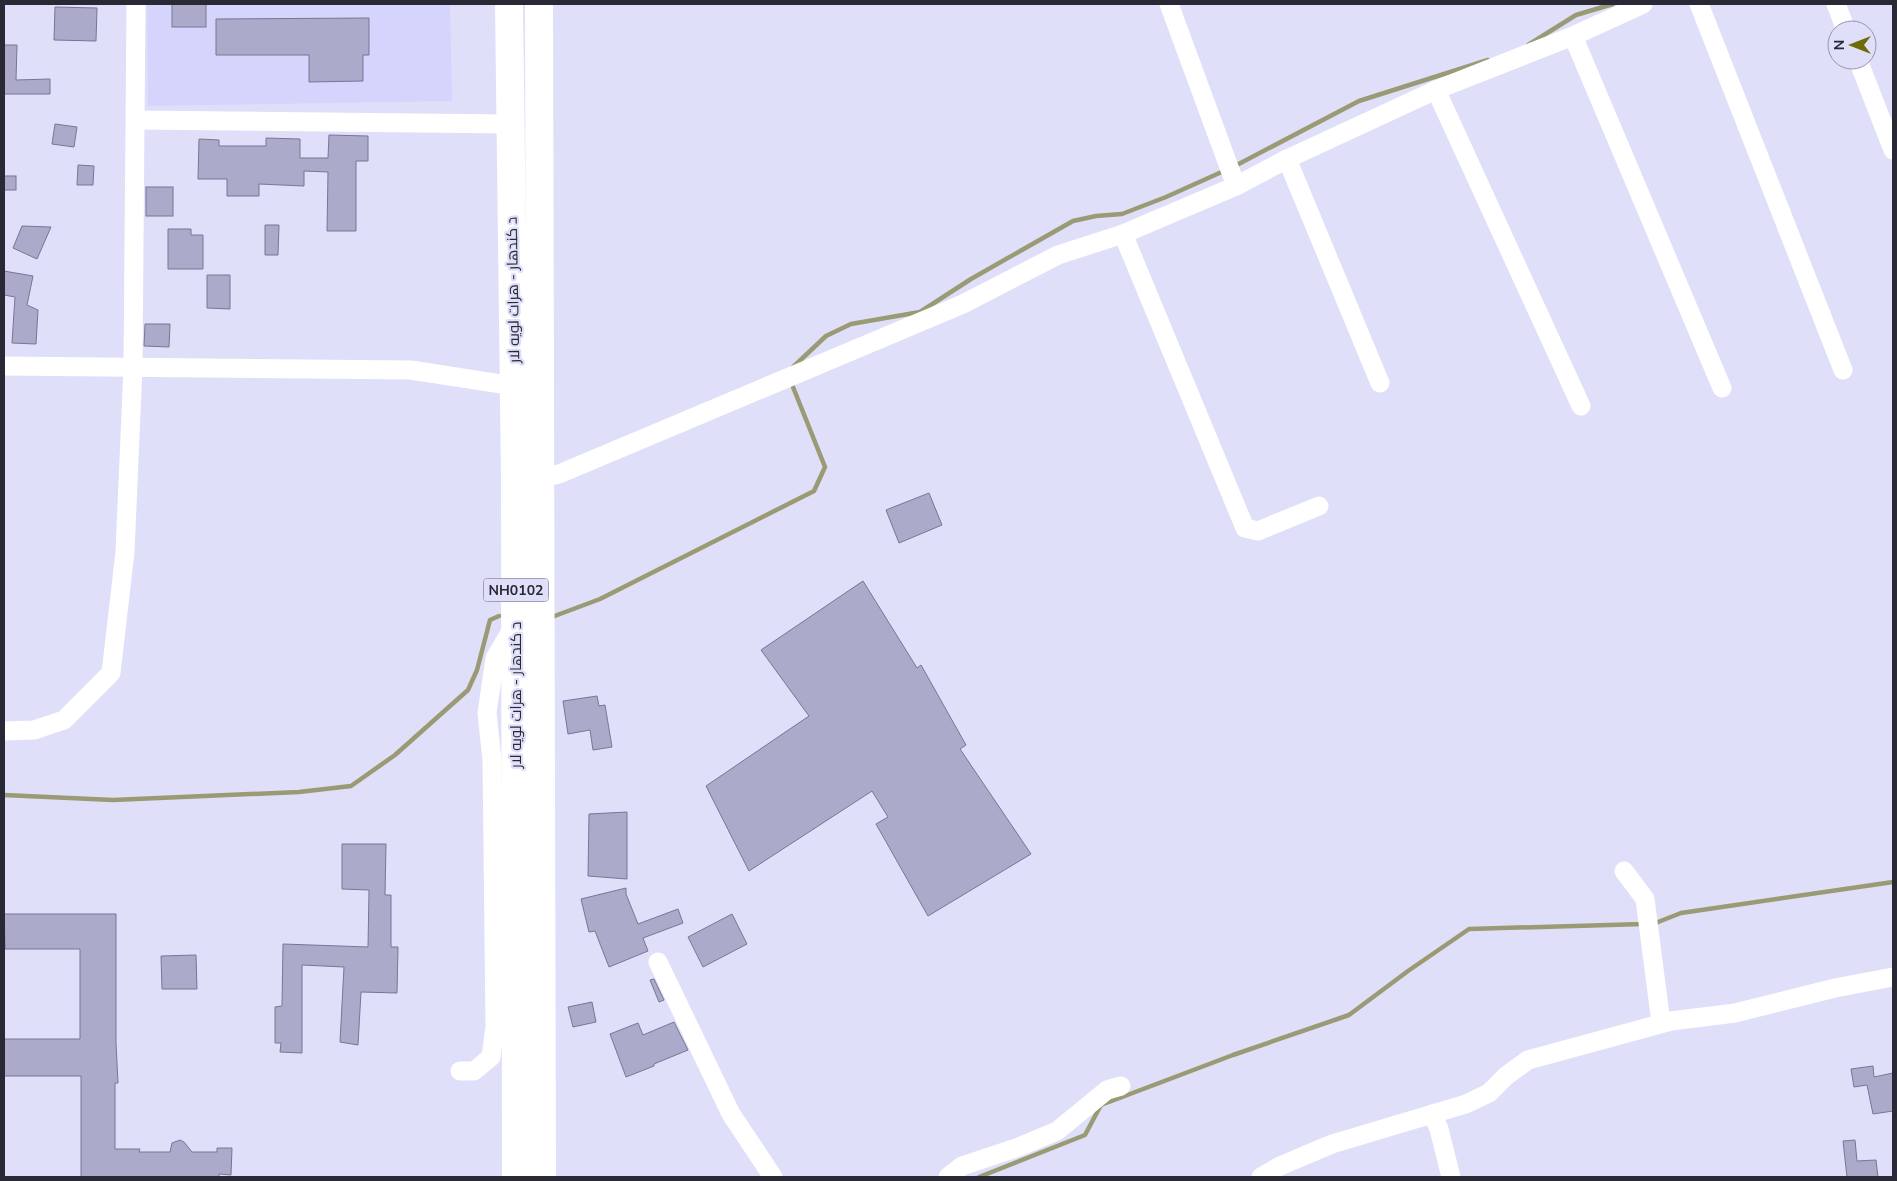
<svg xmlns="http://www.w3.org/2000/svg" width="1897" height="1181" viewBox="0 0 1897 1181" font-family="'Nunito Sans',Cairo,sans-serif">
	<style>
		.built { fill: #d5d4fc }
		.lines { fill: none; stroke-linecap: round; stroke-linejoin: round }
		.stream { stroke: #9a9a75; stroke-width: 4.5 }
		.building { fill: #abaaca; stroke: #777694 }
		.minor { stroke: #fff; stroke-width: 19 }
		.highway { stroke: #fff; stroke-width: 28 }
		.labels { text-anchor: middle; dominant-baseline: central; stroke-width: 4.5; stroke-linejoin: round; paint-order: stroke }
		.shield { fill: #dfdff9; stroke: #605f70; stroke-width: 1 }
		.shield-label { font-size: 14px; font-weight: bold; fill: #292835 }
		.street-label { font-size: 15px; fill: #292835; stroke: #dfdff9 }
	</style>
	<rect width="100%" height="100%" fill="#dfdff9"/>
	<path class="built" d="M147,4H450L452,101L148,106Z"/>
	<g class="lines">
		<g class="stream">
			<path d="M1528,45L1576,15L1613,4"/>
			<path d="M1233,167L1359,101L1488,60"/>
			<path d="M792,368L826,336L851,324L920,312L971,279L1073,221L1096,216L1122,214L1166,197L1226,170"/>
			<path d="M552,617L600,599L814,491L825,467L791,382"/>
			<path d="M4,795L113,800L299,792L351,786L395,755L468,690L477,670L490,620L499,616"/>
			<path d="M1653,924L1681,913L1893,882"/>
			<path d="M979,1177L1085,1135L1101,1105L1233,1055L1349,1015L1408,971L1469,929L1643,924"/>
		</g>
	</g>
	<g class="building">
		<rect x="172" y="4" width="34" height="23"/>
		<path d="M55,7L97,8L96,41L54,40Z"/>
		<path d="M369,18V55H363V81L309,82V55H216V19Z"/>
		<path d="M4,45H17L16,80L50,79V94H4Z"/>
		<path d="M55,124L77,127L74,147L52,144Z"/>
		<path d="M329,135L368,136V161H356V231H327L328,172L304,171V186L259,184V196H227V179H198L199,139L219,140V146H266V138L300,139V158H328Z"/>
		<path d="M78,165L94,166L93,185H77Z"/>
		<rect x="4" y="176" width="12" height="14"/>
		<rect x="146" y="187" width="27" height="29"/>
		<path d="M265,225H279L278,255H265Z"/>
		<path d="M22,226L51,227L37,259L13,248Z"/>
		<path d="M168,229H191V235H203V269H168Z"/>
		<path d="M4,271L33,276L27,305L38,310L36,344L12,343L15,297L4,295Z"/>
		<path d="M207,275H230V309L207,308Z"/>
		<path d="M145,324H170L169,347L144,346Z"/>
		<path d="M929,493L942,525L899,543L886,510Z"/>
		<path d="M863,581L917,668L921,665L966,745L960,749L1031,854L928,916L876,824L888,817L872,791L749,871L706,786L809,716L761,650Z"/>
		<path d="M597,696L599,706L605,705L612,747L593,750L590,730L568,734L563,701Z"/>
		<path d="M627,812V879L588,876L589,814Z"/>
		<path d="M342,844H386L385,895H391V947H398L397,993L361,992L358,1045L340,1042L344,967L302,965V1053L280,1052L281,1043H275V1007L282,1006L283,944L368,947L369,890L342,889Z"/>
		<path d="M626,888V894L638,924L678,909L683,923L643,938L648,951L609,967L595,931L589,932L581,899Z"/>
		<path d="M4,914H116V1043L118,1083H115V1149H140L139,1152H170L172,1143L180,1140L184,1142L192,1152H217V1148H232L231,1175L219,1174V1177H81V1076H4V1039H80V949H5Z"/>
		<path d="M732,914L747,944L703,967L688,937Z"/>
		<path d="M196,955L197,989H162L161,956Z"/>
		<path d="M654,979L664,1000L659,1002L650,980Z"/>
		<path d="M592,1002L596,1022L573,1027L568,1007Z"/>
		<path d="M674,1022L688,1050L654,1064V1066L626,1077L610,1034L638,1023L643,1035Z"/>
		<path d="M1873,1066L1874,1077L1893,1073V1111L1873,1114L1867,1085L1854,1087L1851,1069Z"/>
		<path d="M1855,1140L1857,1161L1876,1160L1878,1177H1847L1843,1141Z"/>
	</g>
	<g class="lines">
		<g class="minor">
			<path d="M1169,4L1236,186"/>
			<path d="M1699,4L1843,370"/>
			<path d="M1836,4L1846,30"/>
			<path d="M1573,36L1722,388"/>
			<path d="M1858,60L1893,150"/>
			<path d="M1436,90L1581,406"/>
			<path d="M135,120L510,124"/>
			<path d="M1287,159L1380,383"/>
			<path d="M1123,234L1245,528L1258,531L1319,506"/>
			<path d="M4,366L411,370L514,386"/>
			<path d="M539,479L559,474L963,304L1058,255L1123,234L1236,186L1287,159L1436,90L1573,36L1643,4"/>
			<path d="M4,731L34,730L64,720L111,673L125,552L133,367L136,4"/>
			<path d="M1624,871L1645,899L1661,1023"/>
			<path d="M658,962L731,1114L773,1177"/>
			<path d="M460,1071H474L491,1057L495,1027L493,846L492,760L487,713L495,658L514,626"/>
			<path d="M1432,1114L1439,1129L1451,1177"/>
			<path d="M948,1177L962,1166L1016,1148L1057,1131L1107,1090L1121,1086"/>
			<path d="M1261,1177L1280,1166L1332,1144L1466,1104L1489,1093L1506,1076L1528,1060L1671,1021L1735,1013L1835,988L1893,977"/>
		</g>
		<g class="highway">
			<path d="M509,4L515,478L516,1177"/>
			<path d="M539,4L542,1177"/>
		</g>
	</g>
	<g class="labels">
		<rect class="shield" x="483.5" y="578.5" width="65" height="23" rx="4"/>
		<g class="shield-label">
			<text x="516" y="590">NH0102</text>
		</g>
		<g class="street-label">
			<text transform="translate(513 290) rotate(-91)">د کندهار - هرات لويه لار</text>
			<text transform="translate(516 695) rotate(-90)">د کندهار - هرات لويه لار</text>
		</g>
	</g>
	<rect width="1897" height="1181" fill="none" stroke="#292835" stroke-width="10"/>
	<g transform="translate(1852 45) rotate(270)"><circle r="24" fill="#dfdff9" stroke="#9696ab"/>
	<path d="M0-4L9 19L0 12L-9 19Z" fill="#6e6b08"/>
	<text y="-8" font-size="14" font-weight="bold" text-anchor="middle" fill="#292835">N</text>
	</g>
</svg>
